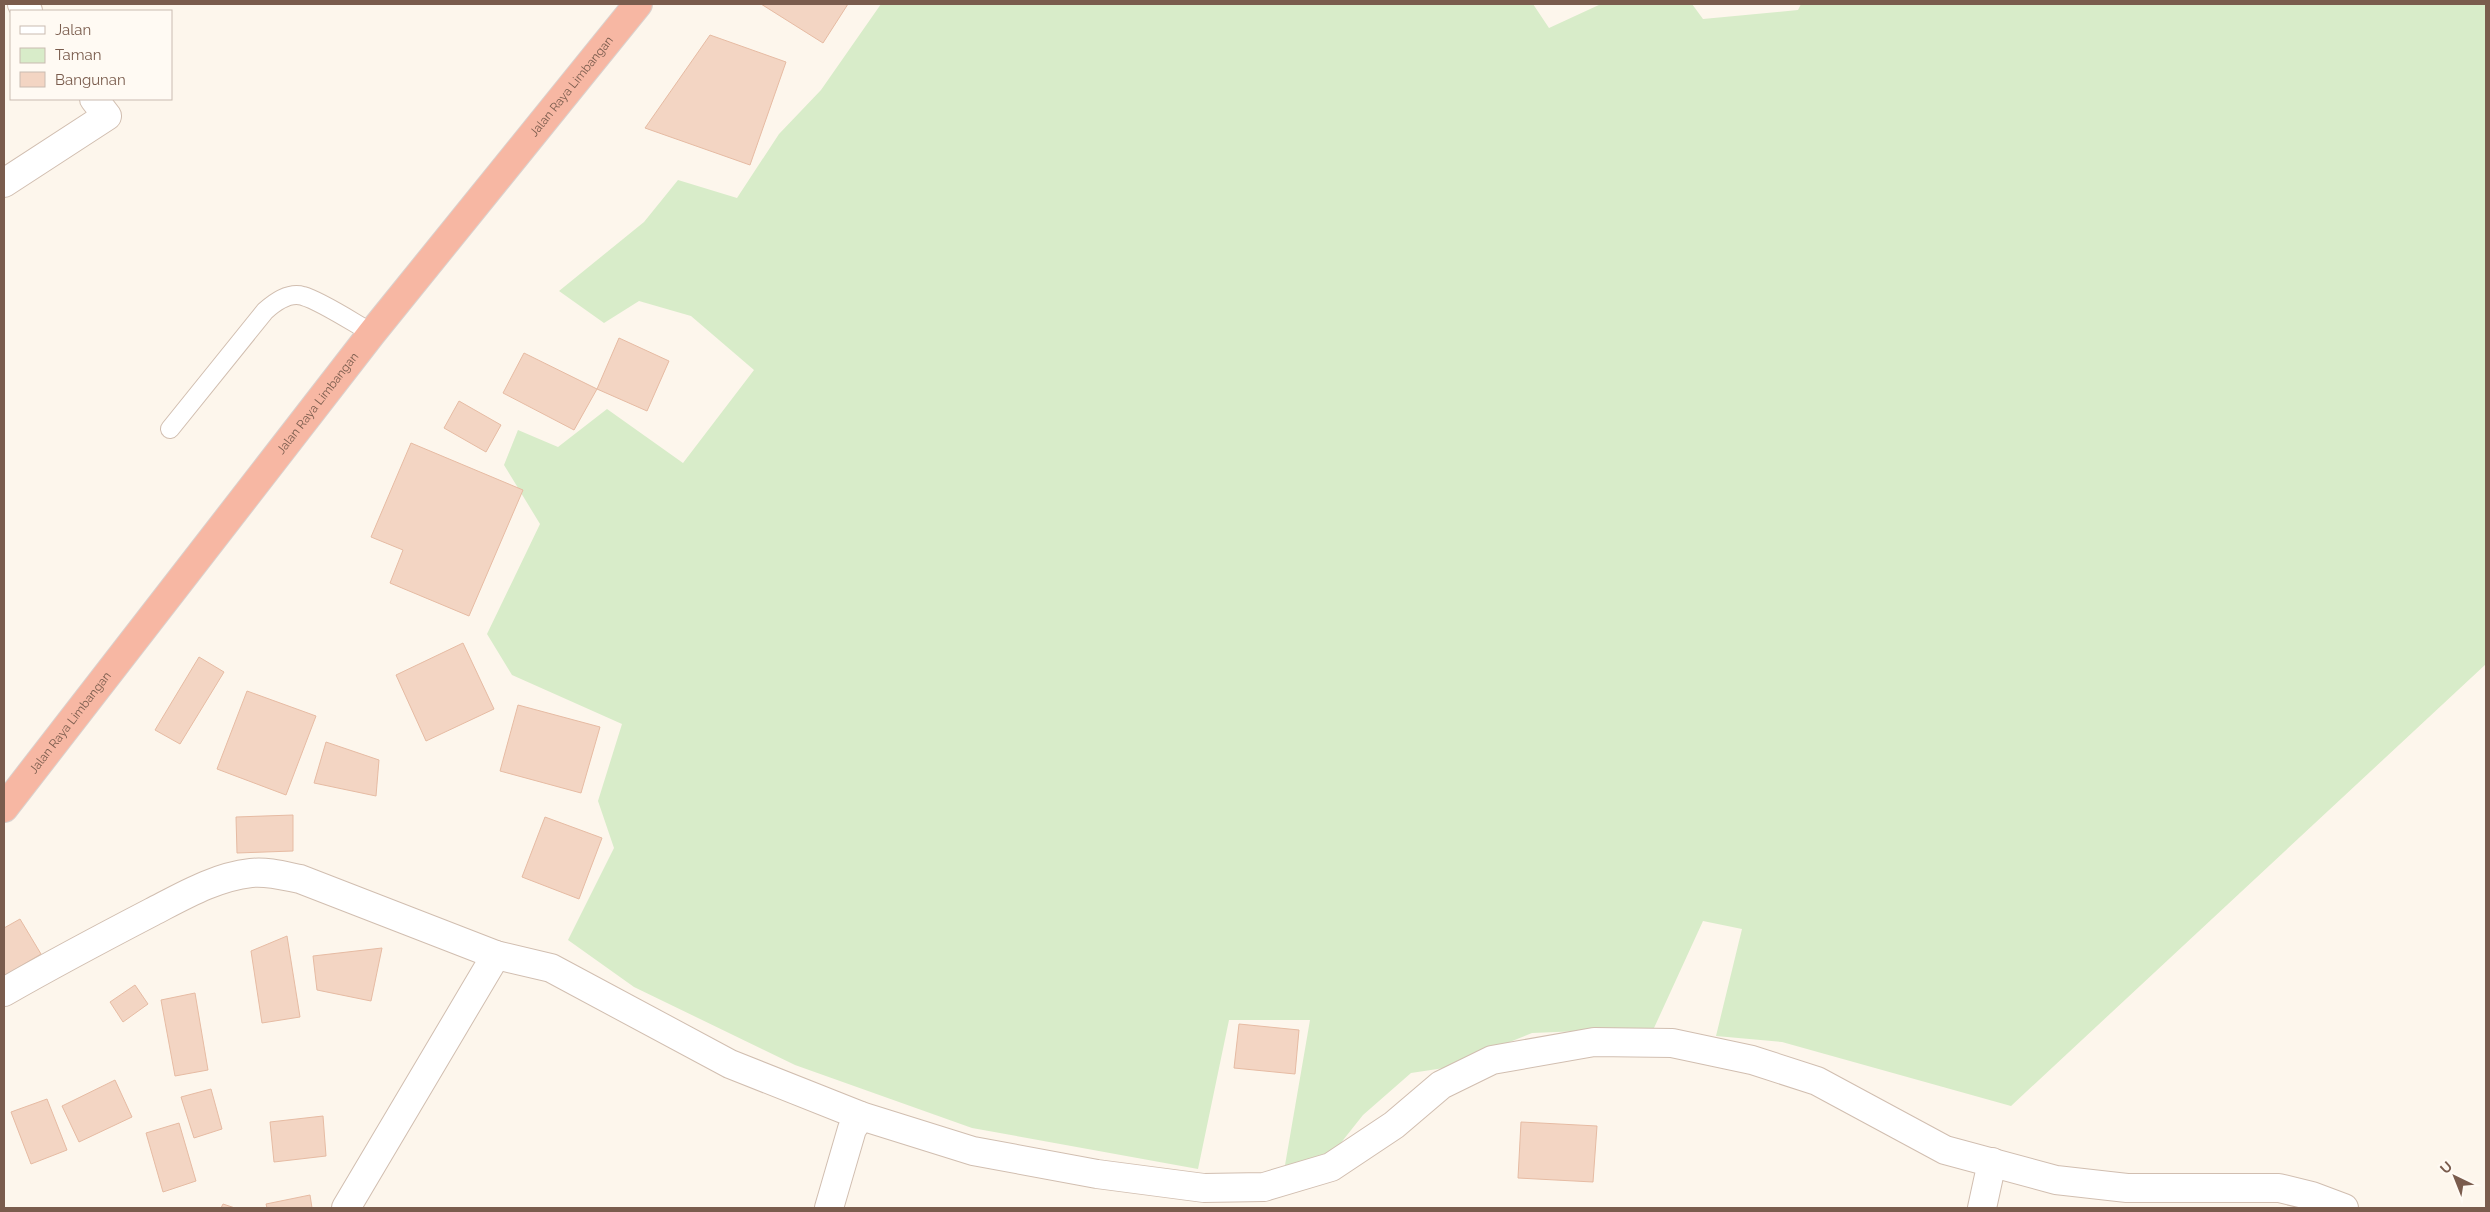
<svg xmlns="http://www.w3.org/2000/svg" width="2490" height="1212" viewBox="0 0 2490 1212" font-family="Raleway,sans-serif">
	<style>
		.green { fill: #d8ecc9 }
		.building { fill: #f3d5c3; stroke: #e6bba3 }
		.lines { fill: none; stroke-linecap: round; stroke-linejoin: round }
		.lane-casing { stroke: #d1beb0; stroke-width: 20 }
		.street-casing { stroke: #d1beb0; stroke-width: 30 }
		.highway-casing { stroke: #dad1cd; stroke-width: 30 }
		.lane { stroke: #fff; stroke-width: 18 }
		.street { stroke: #fff; stroke-width: 28 }
		.highway { stroke: #f7b7a3; stroke-width: 28 }
		.labels { text-anchor: middle; dominant-baseline: central; stroke-width: 4; stroke-linejoin: round; paint-order: stroke }
		.street-label { font-size: 12px; fill: #7a5c4d; stroke: #fffaf3 }
	</style>
	<rect width="100%" height="100%" fill="#fdf6ec"/>
	<path class="green" d="M881,4H1533L1549,28L1601,4H1692L1703,19L1798,10L1801,4H2486V664L2011,1106L1782,1042L1716,1036L1742,929L1703,921L1654,1028L1532,1033L1444,1068L1411,1073L1363,1115L1336,1149L1284,1171L1310,1020H1229L1198,1169L972,1128L795,1065L634,987L568,940L614,848L598,801L622,724L512,675L487,634L540,524L504,465L518,430L558,447L607,409L683,463L754,370L691,316L639,301L604,323L559,291L644,222L678,180L737,198L779,134L821,90Z"/>
	<g class="building">
		<path d="M761,4H848L823,43Z"/>
		<path d="M710,35L786,62L750,165L645,128Z"/>
		<path d="M619,338L669,361L647,411L597,389Z"/>
		<path d="M524,353L597,389L574,430L503,393Z"/>
		<path d="M459,401L501,425L486,452L444,428Z"/>
		<path d="M411,443L523,490L469,616L390,583L403,550L371,537Z"/>
		<path d="M463,643L494,709L426,741L396,675Z"/>
		<path d="M199,657L224,672L180,744L155,730Z"/>
		<path d="M247,691L316,716L286,795L217,769Z"/>
		<path d="M518,705L600,727L581,793L500,771Z"/>
		<path d="M326,742L379,760L376,796L314,783Z"/>
		<path d="M293,815V851L237,853L236,817Z"/>
		<path d="M545,817L602,838L579,899L522,877Z"/>
		<path d="M20,919L41,954L4,976V928Z"/>
		<path d="M287,936L300,1017L262,1023L251,951Z"/>
		<path d="M382,948L371,1001L317,990L313,956Z"/>
		<path d="M135,985L148,1004L123,1022L110,1002Z"/>
		<path d="M195,993L208,1070L175,1076L161,1000Z"/>
		<path d="M1239,1024L1299,1030L1295,1074L1234,1068Z"/>
		<path d="M115,1080L132,1117L79,1142L62,1106Z"/>
		<path d="M211,1089L222,1129L194,1138L181,1097Z"/>
		<path d="M47,1099L67,1150L31,1164L11,1112Z"/>
		<path d="M323,1116L326,1156L274,1162L270,1122Z"/>
		<path d="M1521,1122L1597,1126L1593,1182L1518,1178Z"/>
		<path d="M179,1123L196,1181L163,1192L146,1133Z"/>
		<path d="M310,1195L312,1208H267L266,1204Z"/>
		<path d="M223,1204L235,1208H221Z"/>
	</g>
	<g class="lines">
		<g class="lane-casing">
			<path id="lane" d="M170,429L265,311C275,302 290,292 303,296C321,301 354,323 372,333"/>
		</g>
		<g class="street-casing">
			<g id="street">
				<path d="M22,4L28,11"/>
				<path d="M4,183L107,116L94,99"/>
				<path d="M4,992C53,964 102,938 152,912C183,896 215,877 251,873C267,871 285,876 300,879L496,955L551,968L730,1064L861,1116L973,1151L1097,1174L1204,1188L1264,1187L1331,1167L1394,1125L1441,1085L1492,1060L1594,1042L1672,1043L1752,1060L1817,1081L1945,1150L2056,1180L2127,1188H2279L2312,1196L2344,1208"/>
				<path d="M346,1208L496,955"/>
				<path d="M829,1208L852,1129L861,1116"/>
				<path d="M1982,1208L1992,1162"/>
			</g>
		</g>
		<g class="highway-casing">
			<g id="highway">
				<path id="s1" d="M4,808L372,333L638,4"/>
			</g>
		</g>
		<use href="#lane" class="lane"/>
		<use href="#street" class="street"/>
		<use href="#highway" class="highway"/>
	</g>
	<g class="labels">
		<g class="street-label">
			<text stroke="none"><textPath href="#s1" startOffset="918">Jalan Raya Limbangan</textPath></text>
			<text stroke="none"><textPath href="#s1" startOffset="512">Jalan Raya Limbangan</textPath></text>
			<text stroke="none"><textPath href="#s1" startOffset="108">Jalan Raya Limbangan</textPath></text>
		</g>
	</g>
	<rect width="2490" height="1212" fill="none" stroke="#7a5c4d" stroke-width="10"/>
	<rect x="10" y="10" width="162" height="90" fill="#fffaf3" stroke="#cabbb1"/>
	<rect x="20" y="26" width="25" height="8" fill="#ffffff" stroke="#cabbb1"/>
	<text x="55" y="35" font-size="15" fill="#7a5c4d">Jalan</text>
	<rect x="20" y="48" width="25" height="15" fill="#d8ecc9" stroke="#cabbb1"/>
	<text x="55" y="60" font-size="15" fill="#7a5c4d">Taman</text>
	<rect x="20" y="72" width="25" height="15" fill="#f3d5c3" stroke="#cabbb1"/>
	<text x="55" y="85" font-size="15" fill="#7a5c4d">Bangunan</text>
	<g transform="translate(2455 1177) rotate(317)" stroke="#fffaf3" stroke-width="4" paint-order="stroke">
	<path d="M0-4L9 19L0 12L-9 19Z" fill="#7a5c4d"/>
	<text y="-8" font-size="14" font-weight="bold" text-anchor="middle" fill="#7a5c4d">U</text>
	</g>
</svg>
